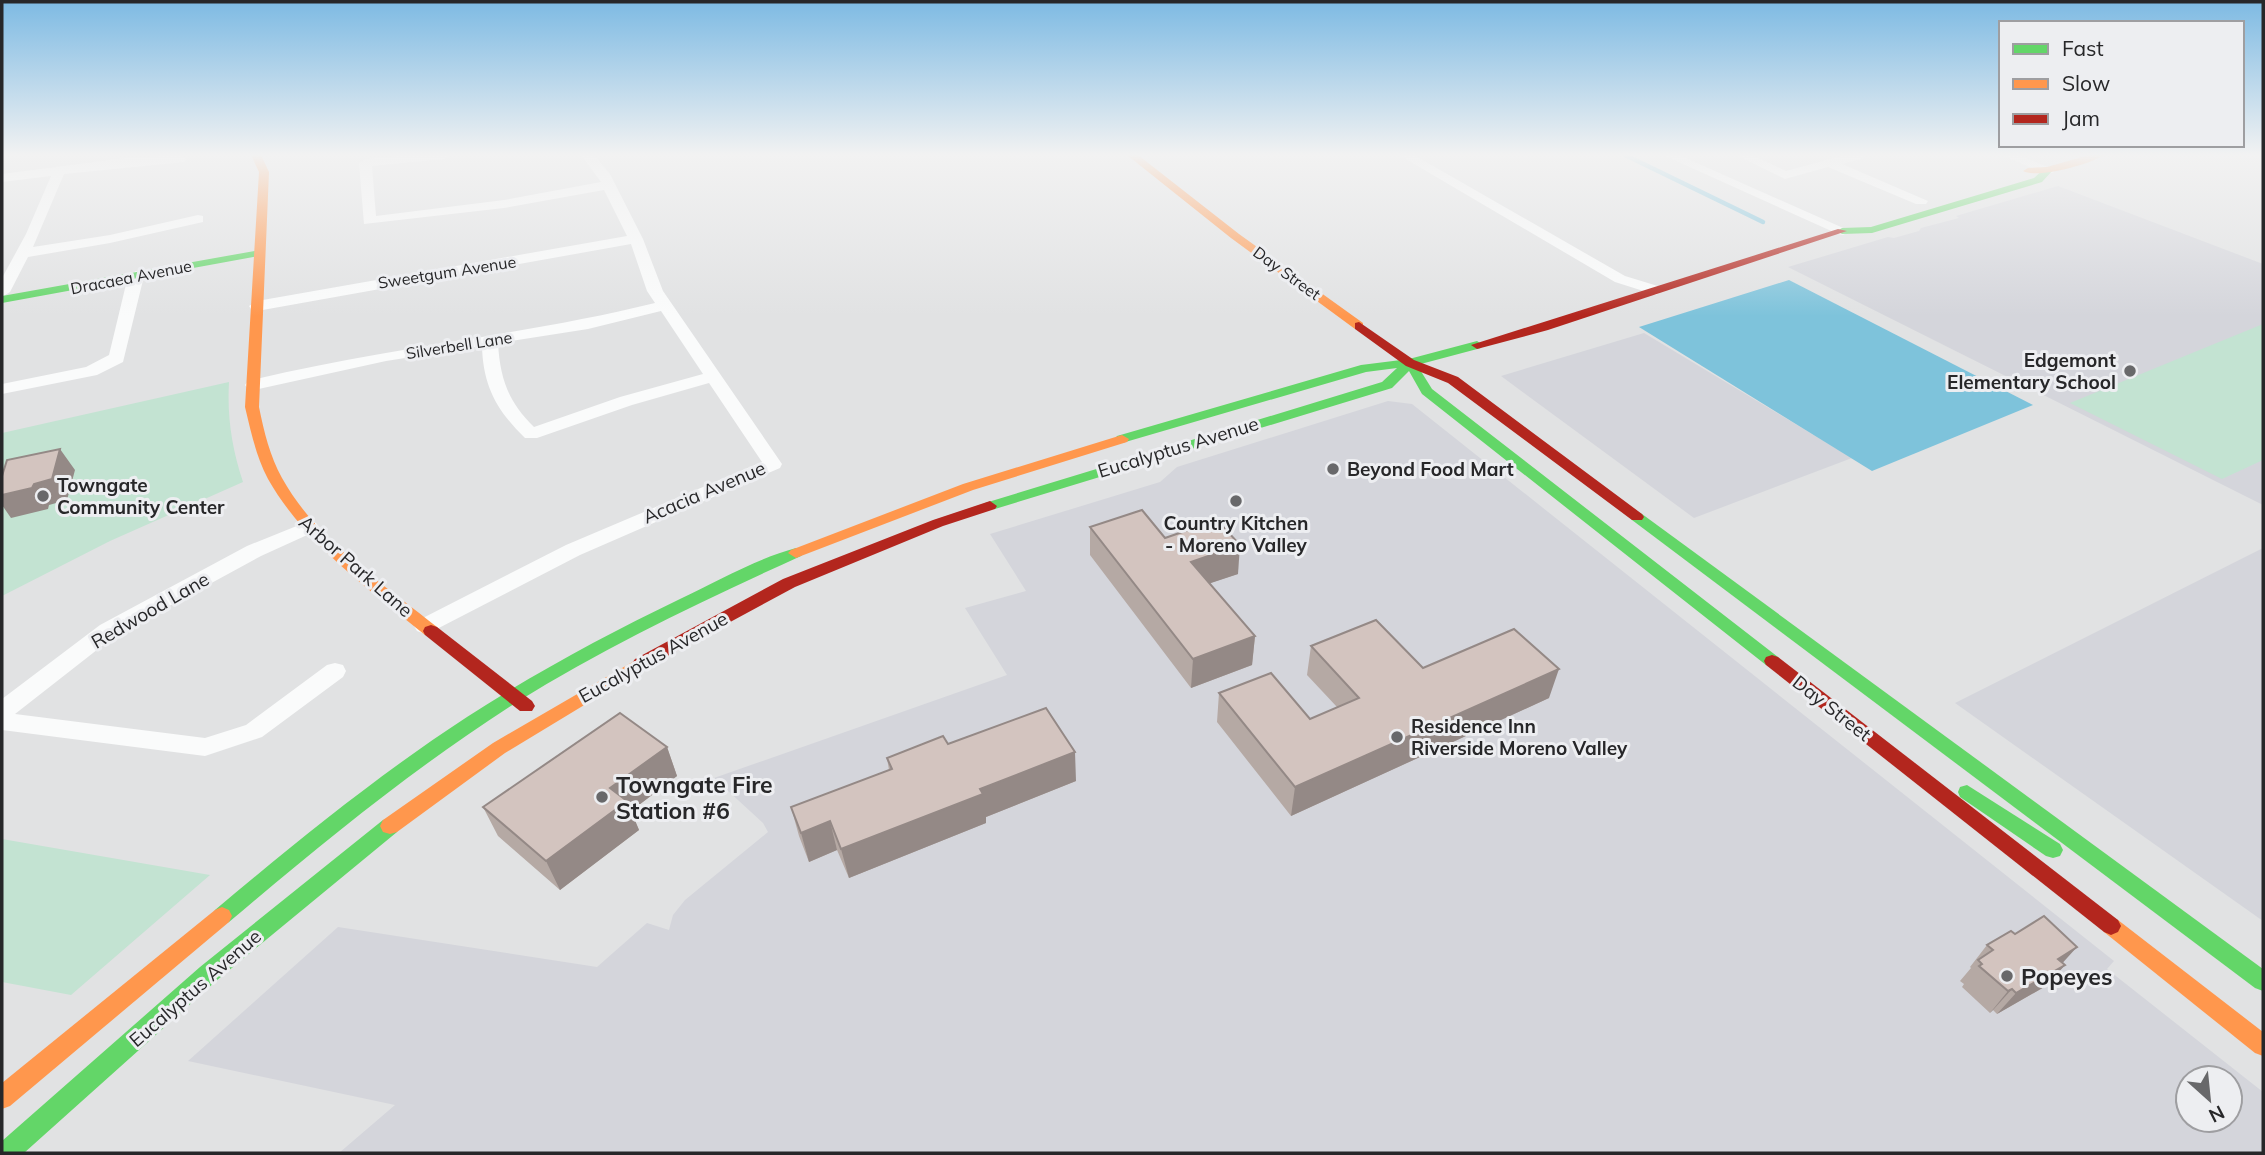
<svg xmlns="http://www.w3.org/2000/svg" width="2265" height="1155" viewBox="0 0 2265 1155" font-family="Mulish,sans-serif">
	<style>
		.built { fill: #d4d5db; fill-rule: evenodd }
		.green { fill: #c3e3d2 }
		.water { fill: #7ec3db }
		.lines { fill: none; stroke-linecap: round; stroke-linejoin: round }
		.stream { stroke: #7ec3db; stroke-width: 4.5 }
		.street { fill: #fafbfb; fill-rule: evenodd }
		.fast { fill: #63d668; fill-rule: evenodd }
		.slow { fill: #ff974d; fill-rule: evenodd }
		.jam { fill: #b3261e; fill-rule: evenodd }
		.wall { fill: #b5a9a4 }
		.shaded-wall { fill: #948986 }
		.building { fill: #d3c4bf; stroke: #948986; stroke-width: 2 }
		.poi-dot { fill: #68686a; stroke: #edeef1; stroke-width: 2.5 }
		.labels { text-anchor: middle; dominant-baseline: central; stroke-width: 6; stroke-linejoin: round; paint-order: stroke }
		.far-street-label { font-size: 16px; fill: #272729; stroke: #edeef1 }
		.poi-label { font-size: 19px; font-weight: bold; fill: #272729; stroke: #edeef1; text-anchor: start }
		.street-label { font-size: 19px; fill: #272729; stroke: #edeef1 }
		.near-poi-label { font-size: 23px; font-weight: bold; fill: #272729; stroke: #edeef1; text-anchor: start }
	</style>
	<rect width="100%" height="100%" fill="#e1e2e3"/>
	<g class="built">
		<path d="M2058,186L2263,264V505L1788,267L1888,237L1894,238L1919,231L1921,228L1959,218L1956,216Z"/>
		<path d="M1644,333L1852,458L1694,518L1501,376Z"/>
		<path d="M1388,401L1412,404L2114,961L2107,969L2263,1092V1153H339L395,1105L188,1061L338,927L597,967L647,923L669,930L673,915L685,900L768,832L763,823L714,778L1007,675L965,608L1026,591L990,534L1160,482L1177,467ZM2188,1078H2230V1120H2188Z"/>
		<path d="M2263,548V921L1955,703Z"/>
	</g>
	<g class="green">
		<path d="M2263,324V460L2222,479L2070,403Z"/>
		<path d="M229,382C227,418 232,448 243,482L110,541L2,596V433Z"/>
		<path d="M2,839L210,875L71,995L2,982Z"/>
	</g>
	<path class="water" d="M1789,280L2033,405L1872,471L1639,327Z"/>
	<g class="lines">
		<path class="stream" d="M1625,155L1763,222"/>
		<g class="street">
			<path d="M180,155L186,159L185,162L64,174L33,247L110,235L198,215L203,216V222L110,243L28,257L10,292L2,297V278L26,234L51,176L2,182V174L125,158Z"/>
			<path d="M408,155H450L444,159L372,166L376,216L504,200L601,182L581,155H594L610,174L643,239L663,291L782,464L780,468L580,555L433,631L425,634L417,631L414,626L417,621L566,545L762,462L709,383L632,405L537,438H525C496,410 483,385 482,346L386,361L254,390L248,389L245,385L248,381C382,348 521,336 655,303L647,291L631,244L257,311L251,309L249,306L257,301L627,236L604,190L504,208L364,224L359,163L365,159ZM661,311L703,374L620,397L534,427C508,402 500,378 498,343L588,329Z"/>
			<path d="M1399,155H1414L1625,276L1661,287L1664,290L1656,295L1615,282Z"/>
			<path d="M1663,155H1679L1850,231L1843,235L1838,234Z"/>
			<path d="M1736,155H1752L1786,171L1845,155H1865L1864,158L1842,164L1928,201L1926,204H1916L1828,167L1785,179Z"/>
			<path d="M2002,155H2019L2055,170L2053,173H2043Z"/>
			<path d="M136,271L144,276L123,362L97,375L2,394V384L86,367L109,355L128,276Z"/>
			<path d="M309,521L316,523L319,527L316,531L261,556L116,635L15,714L205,738L246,725L327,665L335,663L343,665L346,671L343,677L262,737L205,756L2,730V699L100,625L247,546Z"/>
		</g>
		<g class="fast">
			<path d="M2045,168L2053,170L2042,182L1872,233L1842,234L1837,231L1842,228L1871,227L2034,178Z"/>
			<path d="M260,250L264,251V255L2,303V296Z"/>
			<path d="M1477,341L1483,345L1481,348L1417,365L1432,389L1778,657L1780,661L1778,665H1766L1422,394L1409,371L1392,388L995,509H985L983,506L985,503L1382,382L1397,368L1366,372L1122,443L1115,439L1117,436L1361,365L1409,359Z"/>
			<path d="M1637,512L1642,514L2263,969V991L2255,988L1632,520L1630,517Z"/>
			<path d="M796,548L801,550L804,553L801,556C704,600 607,646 517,702C415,767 321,844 229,922L222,925L215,922L212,916L215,910C296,842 378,775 467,717C535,673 607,634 680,599C716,582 758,558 796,548Z"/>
			<path d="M1967,785L2060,844L2063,850L2060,856L2053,858L2046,856L1960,797L1958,792L1960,787Z"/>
			<path d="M390,818L397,820L400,826L397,832L216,981L24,1153H2V1141L200,967L383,820Z"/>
		</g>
		<g class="slow">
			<path d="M251,155H261L269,172L259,407C264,432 270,456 282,478C317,541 382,583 437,627L439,631L437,635H425C369,589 305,544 268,479C256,456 251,432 245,407L259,172Z"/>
			<path d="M1127,155H1138L1239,234L1363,323V329H1355L1231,238Z"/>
			<path d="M2089,155H2104C2091,164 2037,179 2023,171L2028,168L2047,167Z"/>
			<path d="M1122,435L1129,439L1127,442L973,490L801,556L796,558L788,553L791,550L963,484Z"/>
			<path d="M641,657L647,659L650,663L647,667L505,753L397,832L390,834L383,832L380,826L383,820L493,743Z"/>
			<path d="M222,907L229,910L232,916L229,922L10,1106L2,1109V1083L215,910Z"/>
			<path d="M2111,917L2118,920L2263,1032V1056L2255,1053L2104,932L2101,926L2104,920Z"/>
		</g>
		<g class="jam">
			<path d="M1838,229L1847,231L1548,330L1477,349L1471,345Z"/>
			<path d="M1359,322L1414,360L1458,377L1642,514L1644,517L1642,520H1632L1448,383L1406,366L1355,329V323Z"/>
			<path d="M990,501L997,506L995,509L943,526L795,587L647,667H635L632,663L635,659L783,579L933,520Z"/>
			<path d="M431,625L437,627L532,701L535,706L532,711H520L425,635L423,631L425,627Z"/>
			<path d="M1772,655L1778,657L2118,920L2121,926L2118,932L2111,935L2104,932L1766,665L1764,661L1766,657Z"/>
		</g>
	</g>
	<g class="wall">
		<path d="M1090,527L1165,538L1238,574L1210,583L1255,636L1252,665L1191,688L1090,555Z"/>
		<path d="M1311,646L1423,668L1549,698L1291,816L1217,722L1219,693L1310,719L1337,707L1307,675Z"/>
		<path d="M667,747L677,776L631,811L639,830L560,890L498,836L483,807Z"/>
		<path d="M887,758L1076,781L986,817V823L849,878L837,850L809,862L799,836L791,807L889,770Z"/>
		<path d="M1987,945L2063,963L2065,965L2046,986L1997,1014L1993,1010L1990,1013L1962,987L1964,984L1960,981L1971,968L1970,967Z"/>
	</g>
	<g class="shaded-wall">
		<path d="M60,449L75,470L67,500L49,505L48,509L11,518L2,505V495L34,484Z"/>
		<path d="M1240,545L1238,574L1190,590L1191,562Z"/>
		<path d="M1255,636L1252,665L1191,688L1193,659Z"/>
		<path d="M1559,669L1549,698L1291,816L1295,787Z"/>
		<path d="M667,747L677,776L631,811L639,830L560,890L546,861L610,788Z"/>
		<path d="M1075,752L1076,781L986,817V823L849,878L841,849L980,789Z"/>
		<path d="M830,821L837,850L809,862L801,833Z"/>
		<path d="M2077,947L2058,968L2065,965L2046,986L1997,1014L2016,993L2058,959Z"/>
		<path d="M2012,989L1993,1010L1990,1013L2008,991Z"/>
	</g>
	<g class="building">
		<path d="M60,449L52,479L34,484L32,488L2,495V476L7,460Z"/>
		<path d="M1142,510L1165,538L1217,520L1240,545L1191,562L1255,636L1193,659L1090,527Z"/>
		<path d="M1376,620L1423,668L1514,629L1559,669L1295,787L1219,693L1271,673L1310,719L1359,698L1311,646Z"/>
		<path d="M1046,708L1075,752L980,789L983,794L841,849L830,821L801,833L791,807L892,769L887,758L943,736L948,744Z"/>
		<path d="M620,713L667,747L610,788L627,801L546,861L483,807Z"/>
		<path d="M2044,916L2077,947L2058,959L2065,965L2016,993L2012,989L2008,991L1979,966L1982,964L1978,960L1993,950L1987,945L2011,931L2015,934Z"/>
	</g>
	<linearGradient id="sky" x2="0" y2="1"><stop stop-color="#7dbae3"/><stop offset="0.49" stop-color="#f2f2f2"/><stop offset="1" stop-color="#f2f2f2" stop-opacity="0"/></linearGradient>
	<rect width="2265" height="316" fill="url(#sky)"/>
	<g class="poi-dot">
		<circle cx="2130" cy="371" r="7"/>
		<circle cx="1333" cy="469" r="7"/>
		<circle cx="43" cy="496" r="7"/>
		<circle cx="1236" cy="501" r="7"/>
		<circle cx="1397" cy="737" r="7"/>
		<circle cx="602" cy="797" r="7"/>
		<circle cx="2007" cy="976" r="7"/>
	</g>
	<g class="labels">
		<g class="far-street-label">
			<text transform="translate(447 272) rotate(-9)">Sweetgum Avenue</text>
			<text transform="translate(1287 273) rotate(36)">Day Street</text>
			<text transform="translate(131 277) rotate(-11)">Dracaea Avenue</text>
			<text transform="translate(459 345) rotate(-9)">Silverbell Lane</text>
		</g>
		<g class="poi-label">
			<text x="2116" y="360" text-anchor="end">Edgemont<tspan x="2116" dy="22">Elementary School</tspan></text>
			<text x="1347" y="469">Beyond Food Mart</text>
			<text x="57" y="485">Towngate<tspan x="57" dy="22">Community Center</tspan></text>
			<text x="1236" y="523" text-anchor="middle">Country Kitchen<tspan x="1236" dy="22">- Moreno Valley</tspan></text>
			<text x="1411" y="726">Residence Inn<tspan x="1411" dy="22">Riverside Moreno Valley</tspan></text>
		</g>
		<g class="street-label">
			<text transform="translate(1178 447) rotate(-17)">Eucalyptus Avenue</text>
			<text transform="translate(704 492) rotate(-23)">Acacia Avenue</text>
			<text transform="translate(356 566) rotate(41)">Arbor Park Lane</text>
			<text transform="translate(150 610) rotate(-30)">Redwood Lane</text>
			<text transform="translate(653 657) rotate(-29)">Eucalyptus Avenue</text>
			<text transform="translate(1832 708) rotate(38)">Day Street</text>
			<text transform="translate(195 988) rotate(-41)">Eucalyptus Avenue</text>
		</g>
		<g class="near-poi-label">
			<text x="616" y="784">Towngate Fire<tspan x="616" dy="26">Station #6</tspan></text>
			<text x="2021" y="976">Popeyes</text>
		</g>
	</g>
	<rect width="2265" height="1155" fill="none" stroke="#272729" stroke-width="7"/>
	<rect x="1999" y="21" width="245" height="126" fill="#edeef1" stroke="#9e9ea1" stroke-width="2"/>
	<rect x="2013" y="44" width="35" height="10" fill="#63d668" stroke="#9e9ea1" stroke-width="2"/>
	<text x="2062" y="56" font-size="21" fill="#272729">Fast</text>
	<rect x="2013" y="79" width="35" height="10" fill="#ff974d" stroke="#9e9ea1" stroke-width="2"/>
	<text x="2062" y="91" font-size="21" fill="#272729">Slow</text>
	<rect x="2013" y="114" width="35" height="10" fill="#b3261e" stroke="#9e9ea1" stroke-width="2"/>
	<text x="2062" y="126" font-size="21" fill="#272729">Jam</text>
	<g transform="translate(2209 1099) rotate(153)"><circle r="33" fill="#edeef1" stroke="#9e9ea1" stroke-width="2"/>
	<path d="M0-5L12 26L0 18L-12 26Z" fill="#68686a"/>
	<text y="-10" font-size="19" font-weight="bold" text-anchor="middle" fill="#272729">N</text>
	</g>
</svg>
